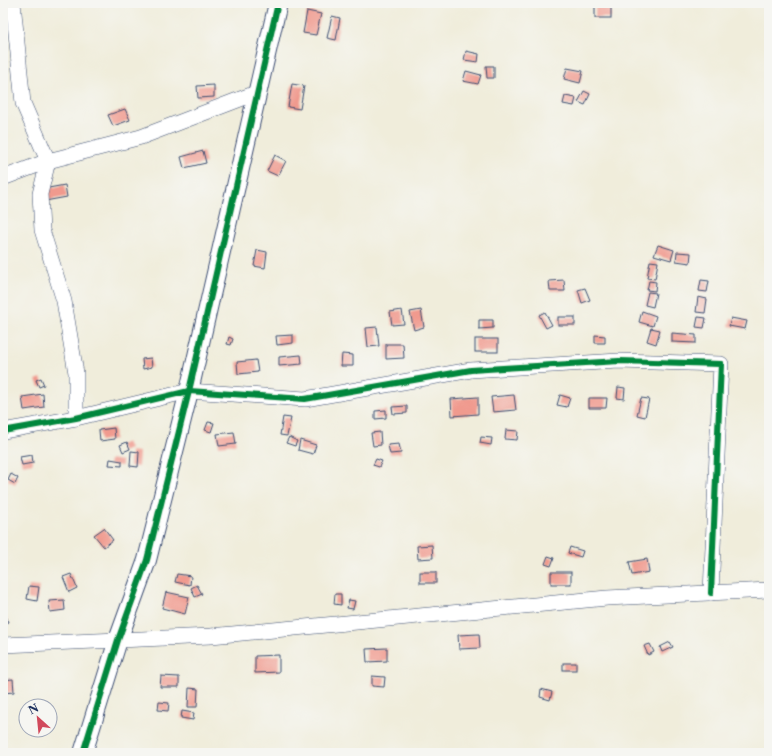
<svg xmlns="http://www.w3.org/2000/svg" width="772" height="756" viewBox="0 0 772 756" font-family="'Libre Caslon Text',serif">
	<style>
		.building { fill: #f09a8e }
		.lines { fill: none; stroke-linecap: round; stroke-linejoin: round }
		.minor-casing { stroke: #3b4c71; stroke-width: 16 }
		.tertiary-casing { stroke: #3b4c71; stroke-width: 20 }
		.minor { stroke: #fff; stroke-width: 15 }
		.tertiary { stroke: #fff; stroke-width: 18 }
		.cycleway-casing { stroke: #f6f6f2; stroke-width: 8 }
		.cycleway { stroke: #00873e; stroke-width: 6 }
	</style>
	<rect width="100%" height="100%" fill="#f6f6f2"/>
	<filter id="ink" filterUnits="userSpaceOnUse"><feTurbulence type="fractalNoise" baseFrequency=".025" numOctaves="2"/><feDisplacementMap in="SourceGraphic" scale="8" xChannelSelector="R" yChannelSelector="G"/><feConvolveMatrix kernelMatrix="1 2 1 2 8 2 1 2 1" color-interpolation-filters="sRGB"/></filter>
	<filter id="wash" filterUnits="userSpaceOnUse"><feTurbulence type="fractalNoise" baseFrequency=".012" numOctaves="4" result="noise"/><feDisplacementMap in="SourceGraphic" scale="16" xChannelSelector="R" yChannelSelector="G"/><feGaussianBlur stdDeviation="0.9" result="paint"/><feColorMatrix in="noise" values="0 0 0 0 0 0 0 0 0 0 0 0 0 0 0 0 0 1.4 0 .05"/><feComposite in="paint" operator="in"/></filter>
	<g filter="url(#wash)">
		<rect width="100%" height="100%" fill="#f0eddb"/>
		<g id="blocks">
			<g class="building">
				<rect x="595" y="4" width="16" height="14"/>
				<path d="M307,11L321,14L316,35L303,33Z"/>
				<path d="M332,16L340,18L336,40L327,38Z"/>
				<path d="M466,51L479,54L478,62L464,60Z"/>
				<path d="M486,66H494V78H487Z"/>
				<path d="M567,68L583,71L580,83L564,79Z"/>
				<path d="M466,71L481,75L478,84L463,81Z"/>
				<path d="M292,84L304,86L300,109L288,107Z"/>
				<path d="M214,85V97L198,98L197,86Z"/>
				<path d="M584,91L590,94L585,105L578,102Z"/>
				<path d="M565,96L576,98L574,106L563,104Z"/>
				<path d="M125,109L130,120L113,126L108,115Z"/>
				<path d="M203,151L206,163L184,168L181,157Z"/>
				<path d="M275,155L286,161L278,176L267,171Z"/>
				<path d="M65,185L67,197L45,201L43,189Z"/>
				<path d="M658,245L674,250L671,260L654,255Z"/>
				<path d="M257,250L267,252L265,268L254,266Z"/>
				<path d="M677,252L691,253L690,263L676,261Z"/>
				<path d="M650,261L658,262L655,279L647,278Z"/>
				<path d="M564,280L565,291H550L549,281Z"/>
				<path d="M701,280L709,281L707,292L699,291Z"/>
				<path d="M649,281L656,282L655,291L647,290Z"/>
				<path d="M585,288L590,300L582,303L578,290Z"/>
				<path d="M648,292L656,293L653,307L645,305Z"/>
				<path d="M698,297L707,299L705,313L696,312Z"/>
				<path d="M402,310L404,324L392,325L390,312Z"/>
				<path d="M421,310L424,327L414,330L410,312Z"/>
				<path d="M642,311L656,316L653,326L639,322Z"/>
				<path d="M545,312L552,325L546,328L539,315Z"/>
				<rect x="558" y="317" width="17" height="8"/>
				<path d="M698,317L706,318L704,328L696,327Z"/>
				<path d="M731,318L747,321L745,329L729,326Z"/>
				<path d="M479,320H493V328L479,329Z"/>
				<path d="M377,327L379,346L368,347L366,328Z"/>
				<path d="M651,328L660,330L656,344L647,341Z"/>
				<path d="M672,333L696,335V343L672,342Z"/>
				<path d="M293,335V343L277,345L276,336Z"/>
				<path d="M595,335L605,336V343H595Z"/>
				<path d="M229,337L233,339L231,345L227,344Z"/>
				<rect x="475" y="339" width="23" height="13"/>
				<path d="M386,344H403L404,358L386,359Z"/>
				<path d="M342,354L353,355V366H341Z"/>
				<path d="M301,355L302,364L279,366V357Z"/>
				<path d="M151,358L152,367L143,369L142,359Z"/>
				<path d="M256,360L258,372L238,374L237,362Z"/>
				<path d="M41,378L44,385L39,387L36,380Z"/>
				<path d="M618,387L625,388L624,399L617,398Z"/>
				<path d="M43,394L44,407L24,410L22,397Z"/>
				<path d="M514,395L516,410L493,412L491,397Z"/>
				<path d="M560,395L570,398L567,407L557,405Z"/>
				<path d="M478,397V414L452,416L451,399Z"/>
				<path d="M589,398H607L606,408H589Z"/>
				<path d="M641,398L649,399L645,417L637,415Z"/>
				<path d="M407,406V413L393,414L392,407Z"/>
				<path d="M386,410V418L375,419V411Z"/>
				<path d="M283,417L291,418L287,436L280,435Z"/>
				<path d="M208,422L214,423L211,432L205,430Z"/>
				<path d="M114,428L115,439L100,441L99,430Z"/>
				<path d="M506,430L518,431L517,440L505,439Z"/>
				<path d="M234,432L236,444L219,446L217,434Z"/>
				<path d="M380,432L381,445L373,446L371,433Z"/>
				<path d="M289,437L297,441L295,446L286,443Z"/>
				<path d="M481,437L492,438L491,445L480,443Z"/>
				<path d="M300,440L316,445L313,454L298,450Z"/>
				<path d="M127,442L130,449L123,452L120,445Z"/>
				<path d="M399,444L401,453L390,454L388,445Z"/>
				<path d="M131,451L139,452L138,467L130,466Z"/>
				<path d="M32,455L33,463L22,465L20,457Z"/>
				<path d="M110,459L122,461V466L109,465Z"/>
				<path d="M376,459L382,461L379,467L373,465Z"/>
				<path d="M11,474L18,478L15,484L8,480Z"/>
				<path d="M104,528L113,540L104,547L94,535Z"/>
				<path d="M432,545L433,558L418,559L417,546Z"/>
				<path d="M570,547L583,551L581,557L568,553Z"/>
				<path d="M548,556L554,558L551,566L545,564Z"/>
				<path d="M647,559L649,572L632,575L629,562Z"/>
				<rect x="420" y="572" width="16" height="11"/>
				<rect x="551" y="572" width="20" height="12"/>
				<path d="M71,574L77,588L69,592L63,577Z"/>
				<path d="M177,574L191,576L190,585L175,582Z"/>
				<path d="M197,585L202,594L195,597L191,588Z"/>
				<path d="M29,586L39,587L37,601L27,599Z"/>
				<path d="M166,592L189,597L185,614L162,608Z"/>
				<path d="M335,594H341V605L334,604Z"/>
				<path d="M64,600L65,610L50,612L49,601Z"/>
				<path d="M349,600L355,601L353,609L347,608Z"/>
				<path d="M6,617L8,622L3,624V618Z"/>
				<path d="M479,634L480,648L459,649L458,635Z"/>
				<path d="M670,642L673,647L662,652L660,647Z"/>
				<path d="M650,644L654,652L648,655L644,646Z"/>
				<path d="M387,648V661L367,662L366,649Z"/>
				<path d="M279,655V672L255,673V656Z"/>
				<rect x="563" y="663" width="13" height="7"/>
				<path d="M161,676L179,677V687H160Z"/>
				<path d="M372,676L385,677L384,687L372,686Z"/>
				<path d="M13,679L14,692L3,693V680Z"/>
				<path d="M189,688L198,689L197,707H188Z"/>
				<path d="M541,689L552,692L550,700L540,697Z"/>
				<path d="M159,702L169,703L168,711L158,710Z"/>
				<path d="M182,711L194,713L193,720L181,718Z"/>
			</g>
		</g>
	</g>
	<g filter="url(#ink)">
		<use href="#blocks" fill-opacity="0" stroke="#3b4c71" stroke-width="1"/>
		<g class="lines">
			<g class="minor-casing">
				<g id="minor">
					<path d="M13,3L23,103L48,161L40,194L42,230L64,301L76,373V418"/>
					<path d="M3,178L48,161L141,137L256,93"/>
					<path d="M3,431L76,418L189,391L305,399L471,370L619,361L721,364L711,593"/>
					<path d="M3,645L211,636L607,598L769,590"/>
				</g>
			</g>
			<g class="tertiary-casing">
				<path id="tertiary" d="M83,753L118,640L147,560L189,391L278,3"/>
			</g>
			<use href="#minor" class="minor"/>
			<use href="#tertiary" class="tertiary"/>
			<g class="cycleway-casing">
				<g id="cycleway">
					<path d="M3,431L76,418L189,391L305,399L471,370L619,361L721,364L711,593"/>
					<path d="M83,753L118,640L147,560L189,391L278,3"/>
				</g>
			</g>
			<use href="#cycleway" class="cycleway"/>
		</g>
	</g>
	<rect width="772" height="756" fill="none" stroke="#f6f6f2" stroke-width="16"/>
	<g transform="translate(38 718) rotate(333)"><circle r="19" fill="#f6f6f2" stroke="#9ea6b7"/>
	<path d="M0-3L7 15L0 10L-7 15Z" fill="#d1495b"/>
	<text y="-6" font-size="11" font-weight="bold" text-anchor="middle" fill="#1b2f5e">N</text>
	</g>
</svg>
